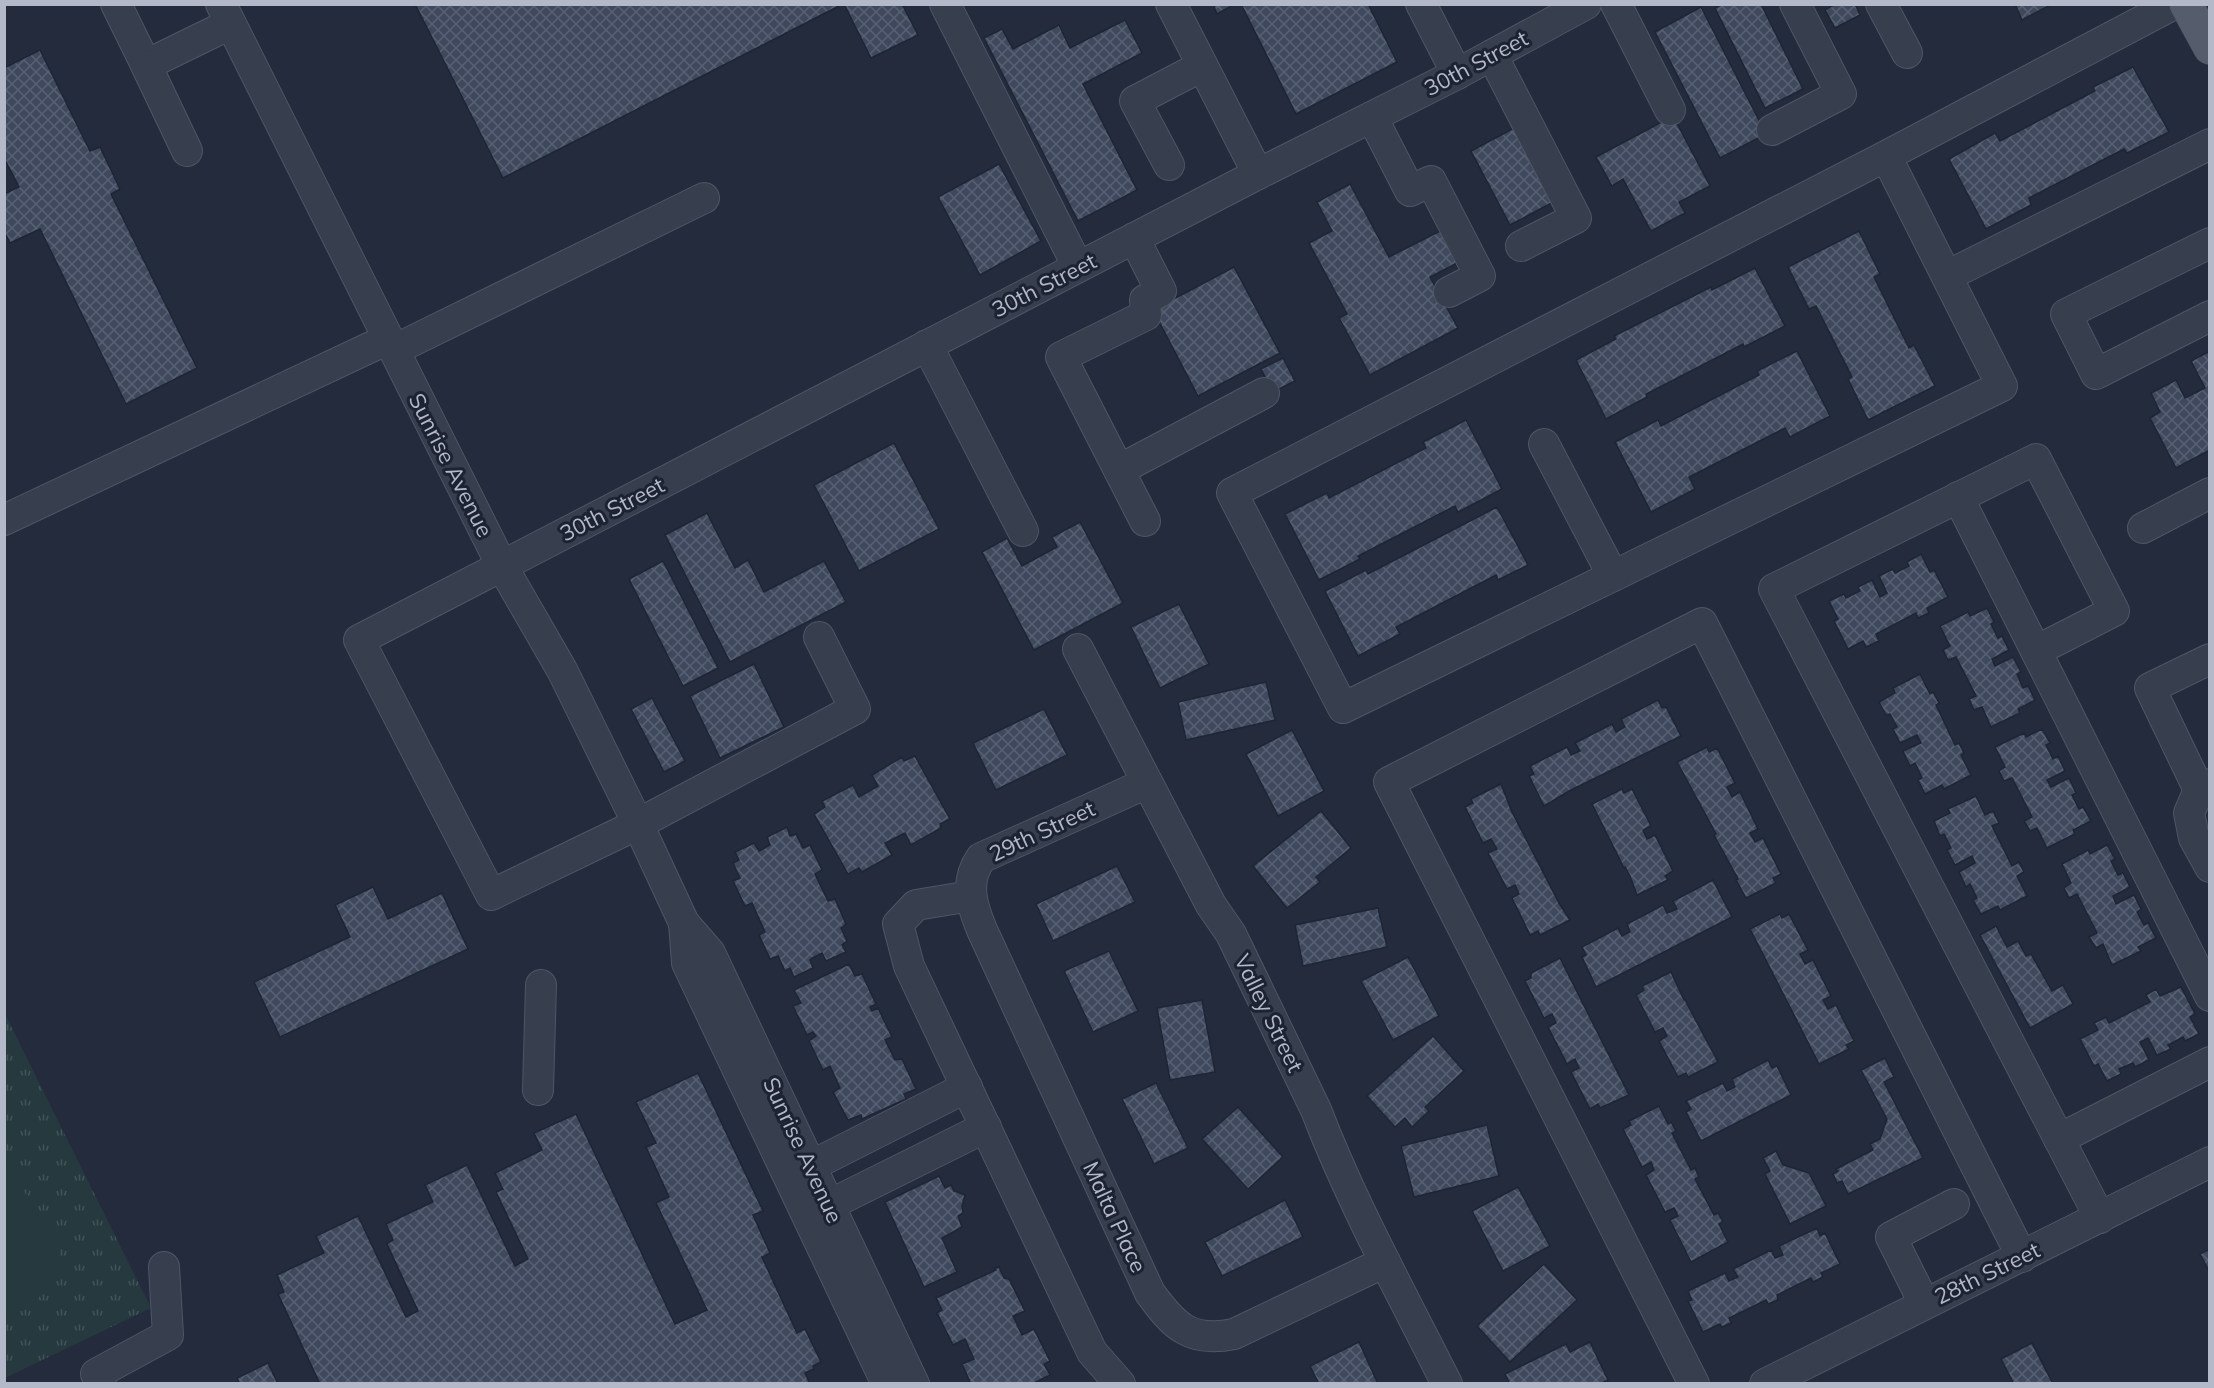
<svg xmlns="http://www.w3.org/2000/svg" width="2214" height="1388" viewBox="0 0 2214 1388" font-family="Mulish,sans-serif">
	<style>
		.grass { fill: url(#grass-tufts) }
		.garden { fill: #25393e }
		.building { fill: url(#building-cross-hatch); stroke: #1e2534; stroke-width: 1.5 }
		.lines { fill: none; stroke-linecap: round; stroke-linejoin: round }
		.minor-casing { stroke: #4f5665; stroke-width: 32 }
		.major-casing { stroke: #404756; stroke-width: 34 }
		.minor { stroke: #373e4d; stroke-width: 30 }
		.major { stroke: #555d6d; stroke-width: 33 }
		.labels { text-anchor: middle; dominant-baseline: central; stroke-width: 6; stroke-linejoin: round; paint-order: stroke }
		.street-label { font-size: 22px; fill: #b3b9c9; stroke: #1c2332 }
	</style>
	<defs>
		<pattern id="grass-tufts" width="24" height="20" patternUnits="userSpaceOnUse" patternTransform="scale(1.5)"><rect width="24" height="20" fill="#25393e"/><path d="M3 7l-1-3M5 7V3M7 7l1-3M15 17l-1-3M17 17v-4M19 17l1-3" fill="none" stroke="#425459"/></pattern>
		<pattern id="building-cross-hatch" width="8" height="8" patternUnits="userSpaceOnUse" patternTransform="scale(1.5)"><rect width="8" height="8" fill="#3f495d"/><path d="M0 0l8 8M0 8l8-8" fill="none" stroke="#586173"/></pattern>
	</defs>
	<rect width="100%" height="100%" fill="#232b3d"/>
	<path class="grass" d="M4,1012L151,1308L5,1378H4Z"/>
	<path class="garden" d="M5,1159L60,1253L35,1306L5,1317Z"/>
	<g class="building">
		<path d="M415,4H843L503,178Z"/>
		<path d="M844,4H906L903,6L918,35L871,58Z"/>
		<path d="M1213,4H1235L1217,14Z"/>
		<path d="M1241,4H1368L1397,62L1296,114Z"/>
		<path d="M1723,4H1761L1803,89L1765,108L1715,8Z"/>
		<path d="M1835,4H1855L1860,15L1835,28L1825,10Z"/>
		<path d="M2015,4H2052L2022,20Z"/>
		<path d="M1701,7L1766,134L1720,158L1655,32Z"/>
		<path d="M1125,20L1142,53L1083,84L1137,190L1078,221L984,38L1002,29L1013,49L1059,25L1070,48Z"/>
		<path d="M40,50L90,151L100,147L120,189L111,194L197,368L126,404L40,229L10,243L4,231V194L19,187L4,158V68Z"/>
		<path d="M2133,67L2169,132L2127,153L2124,149L2029,198L2031,205L1986,229L1949,159L1995,133L2000,141L2095,91L2093,87Z"/>
		<path d="M1673,116L1710,186L1679,202L1685,213L1651,231L1623,179L1612,186L1596,157Z"/>
		<path d="M1518,126L1557,200L1510,225L1471,151Z"/>
		<path d="M999,164L1041,241L980,275L938,197Z"/>
		<path d="M1350,184L1389,257L1442,230L1459,262L1430,277L1458,328L1370,375L1339,318L1347,314L1309,243L1332,231L1317,202Z"/>
		<path d="M1859,231L1880,274L1874,277L1909,348L1914,345L1935,386L1868,420L1848,379L1852,377L1816,306L1809,309L1788,267Z"/>
		<path d="M1234,267L1280,353L1198,396L1153,310Z"/>
		<path d="M1755,268L1785,326L1744,347L1743,344L1646,394L1647,397L1606,419L1576,360L1616,339L1614,336L1711,287L1712,290Z"/>
		<path d="M1797,351L1830,416L1790,437L1785,428L1689,477L1695,489L1651,512L1615,442L1658,420L1661,426L1759,375L1757,371Z"/>
		<path d="M2210,351V450L2176,468L2150,418L2160,412L2151,393L2176,380L2185,398L2205,388L2191,361Z"/>
		<path d="M1283,358L1295,381L1273,392L1261,369Z"/>
		<path d="M1466,420L1502,489L1458,512L1455,506L1358,556L1360,559L1319,580L1285,514L1327,493L1329,498L1426,448L1423,442Z"/>
		<path d="M894,443L939,529L859,571L814,485Z"/>
		<path d="M1497,507L1528,565L1498,580L1496,575L1396,627L1400,634L1358,656L1325,591L1366,570L1368,574Z"/>
		<path d="M707,513L735,568L748,560L764,592L824,561L846,602L730,662L665,535Z"/>
		<path d="M1080,522L1123,603L1034,650L982,552L1007,538L1022,566L1057,547L1052,537Z"/>
		<path d="M1921,554L1930,572L1934,570L1948,597L1927,608L1929,613L1918,618L1916,613L1876,634L1879,641L1866,647L1863,641L1848,649L1834,621L1838,619L1829,601L1844,594L1846,598L1860,591L1858,587L1872,580L1880,597L1887,593L1879,576L1893,569L1895,573L1909,566L1907,562Z"/>
		<path d="M663,561L718,668L683,686L629,579Z"/>
		<path d="M1179,604L1209,664L1160,688L1131,627Z"/>
		<path d="M1987,608L1994,622L1991,624L1998,638L2002,636L2009,650L1992,659L1995,666L2013,657L2021,672L2017,674L2023,688L2028,686L2035,700L2018,709L2020,713L1991,727L1982,707L1974,710L1969,699L1976,696L1956,657L1948,660L1943,650L1950,646L1940,626L1968,612L1970,616Z"/>
		<path d="M754,664L784,727L720,758L690,696Z"/>
		<path d="M1920,674L1930,694L1933,692L1939,703L1936,705L1955,745L1959,743L1964,753L1961,755L1971,775L1944,789L1942,785L1925,794L1918,780L1922,778L1915,763L1910,766L1903,751L1921,743L1917,735L1900,743L1893,729L1897,727L1890,714L1886,715L1879,702L1895,693L1893,688Z"/>
		<path d="M1266,682L1275,720L1186,740L1178,702Z"/>
		<path d="M652,698L685,761L664,772L631,709Z"/>
		<path d="M1658,700L1662,708L1666,707L1681,736L1571,790L1544,806L1529,776L1534,774L1530,766L1567,747L1571,755L1580,751L1575,743L1612,724L1616,732L1625,727L1621,719Z"/>
		<path d="M1044,709L1067,755L996,790L973,743Z"/>
		<path d="M2042,729L2050,743L2046,745L2053,759L2058,756L2065,771L2047,780L2051,787L2069,778L2076,793L2072,795L2079,809L2083,807L2091,821L2073,830L2075,834L2047,848L2037,828L2030,831L2024,821L2032,817L2012,778L2004,781L1999,771L2005,767L1995,747L2024,733L2026,737Z"/>
		<path d="M1292,730L1324,791L1278,816L1246,754Z"/>
		<path d="M1707,747L1709,752L1717,748L1735,783L1727,787L1732,797L1740,792L1758,829L1750,833L1755,842L1763,838L1781,874L1773,878L1776,883L1746,898L1736,880L1738,879L1714,835L1716,834L1677,762Z"/>
		<path d="M915,756L950,819L940,824L941,828L911,845L905,833L885,843L892,855L862,872L859,868L848,874L814,814L825,807L822,801L853,785L859,797L878,786L872,775L902,757L904,761Z"/>
		<path d="M1501,784L1512,812L1559,903L1570,920L1540,935L1538,931L1530,935L1512,898L1519,894L1515,885L1507,889L1488,853L1497,849L1491,839L1483,843L1465,807L1473,803L1471,799Z"/>
		<path d="M1622,789L1624,793L1632,789L1651,826L1643,830L1647,839L1655,835L1673,871L1665,876L1668,880L1637,895L1630,876L1625,867L1624,868L1592,804Z"/>
		<path d="M1976,796L1985,815L1993,811L1999,823L1992,826L2012,866L2019,862L2024,872L2017,876L2027,896L2000,910L1998,906L1981,914L1973,900L1977,898L1970,884L1966,887L1959,872L1975,863L1972,856L1955,865L1947,850L1951,848L1944,834L1940,836L1934,821L1950,813L1948,809Z"/>
		<path d="M1321,811L1351,848L1316,877L1320,882L1287,908L1253,866Z"/>
		<path d="M787,827L790,836L796,834L803,848L810,845L822,870L815,874L828,901L835,899L846,924L841,928L847,941L842,945L846,952L826,961L822,953L812,958L810,960L813,968L794,977L790,968L785,971L778,956L770,959L759,935L765,932L752,903L745,906L733,881L740,878L733,863L739,860L735,852L754,843L759,851L770,845L767,837Z"/>
		<path d="M2107,845L2115,859L2111,861L2118,875L2123,873L2130,887L2113,896L2116,904L2134,895L2141,909L2137,912L2144,925L2148,923L2156,938L2138,947L2141,951L2112,965L2103,944L2096,948L2089,937L2097,933L2077,894L2069,898L2064,888L2071,883L2062,864L2088,850L2090,854Z"/>
		<path d="M1117,866L1135,902L1053,941L1036,904Z"/>
		<path d="M1713,880L1732,917L1596,987L1582,957L1586,955L1582,947L1618,928L1622,936L1630,932L1627,924L1663,905L1667,913L1677,909L1673,901Z"/>
		<path d="M373,887L388,919L442,893L468,949L280,1037L254,982L350,937L335,905Z"/>
		<path d="M1378,908L1387,947L1303,966L1295,925Z"/>
		<path d="M1780,914L1782,918L1789,914L1808,950L1800,954L1805,964L1813,960L1831,996L1823,1000L1828,1009L1836,1005L1854,1041L1846,1045L1849,1049L1819,1064L1750,929Z"/>
		<path d="M1996,926L2007,947L2018,941L2026,956L2031,954L2052,991L2063,985L2073,1004L2030,1028L1980,935Z"/>
		<path d="M1109,951L1138,1011L1093,1032L1064,971Z"/>
		<path d="M1408,957L1439,1016L1393,1040L1361,981Z"/>
		<path d="M1560,958L1629,1095L1600,1108L1598,1104L1590,1109L1571,1072L1579,1068L1575,1059L1567,1064L1548,1027L1556,1023L1552,1014L1544,1018L1525,981L1531,978V973Z"/>
		<path d="M849,964L855,976L862,974L876,1004L870,1007L872,1011L878,1008L892,1037L885,1040L895,1060L902,1059L916,1089L904,1094L906,1099L862,1119L861,1115L848,1120L833,1092L840,1088L830,1066L823,1070L809,1041L816,1036L813,1032L807,1035L793,1006L801,1003L794,990Z"/>
		<path d="M1671,972L1684,1000H1685L1718,1062L1688,1077L1686,1073L1678,1077L1659,1041L1667,1036L1663,1028L1655,1032L1636,995L1644,990L1642,986Z"/>
		<path d="M2181,987L2195,1014L2190,1017L2199,1034L2185,1041L2183,1037L2168,1045L2171,1049L2157,1055L2148,1038L2140,1042L2149,1060L2135,1067L2133,1063L2119,1069L2121,1074L2107,1081L2098,1064L2094,1066L2080,1039L2098,1030L2094,1023L2106,1017L2109,1023L2150,1002L2146,995L2156,989L2160,996Z"/>
		<path d="M1202,1000L1215,1072L1170,1080L1157,1008Z"/>
		<path d="M1433,1036L1464,1071L1425,1107L1429,1111L1412,1127L1405,1118L1395,1127L1367,1096Z"/>
		<path d="M1885,1058L1894,1077L1884,1082L1923,1158L1848,1194L1842,1181L1837,1183L1833,1174L1838,1171L1836,1169L1873,1150L1870,1144L1880,1139L1887,1119L1861,1070Z"/>
		<path d="M1768,1060L1772,1068L1777,1066L1791,1095L1701,1141L1686,1112L1691,1109L1686,1101L1723,1083L1727,1091L1735,1087L1732,1079Z"/>
		<path d="M698,1073L763,1211L753,1215L770,1253L762,1257L797,1333L805,1329L821,1362L813,1366L814,1369L805,1373L810,1384H320L278,1294L284,1292L277,1275L324,1253L316,1236L358,1216L406,1317L418,1311L387,1244L393,1240L386,1224L433,1202L425,1185L467,1165L515,1266L528,1259L496,1192L503,1189L495,1173L542,1150L534,1133L576,1114L675,1324L707,1310L656,1203L669,1197L646,1147L656,1143L636,1102Z"/>
		<path d="M1156,1083L1188,1148L1154,1164L1122,1099Z"/>
		<path d="M1659,1106L1668,1124L1671,1122L1676,1131L1672,1133L1691,1170L1695,1168L1699,1177L1695,1179L1714,1215L1718,1213L1723,1222L1719,1224L1728,1242L1691,1262L1670,1220L1678,1216L1674,1208L1665,1212L1646,1175L1654,1170L1651,1162L1642,1167L1623,1129L1631,1125L1629,1121Z"/>
		<path d="M1238,1107L1283,1157L1248,1189L1202,1139Z"/>
		<path d="M1487,1125L1499,1176L1414,1197L1401,1146Z"/>
		<path d="M1776,1151L1783,1165L1809,1173L1826,1206L1790,1224L1765,1174L1770,1171L1763,1158Z"/>
		<path d="M939,1176L945,1188L951,1185L954,1191L965,1195L962,1206L963,1213L958,1216L962,1227L942,1238L957,1272L924,1287L885,1202Z"/>
		<path d="M1518,1187L1550,1246L1503,1271L1472,1211Z"/>
		<path d="M1285,1200L1303,1237L1222,1276L1205,1242Z"/>
		<path d="M1817,1228L1820,1236L1825,1233L1840,1264L1821,1273L1823,1277L1813,1282L1811,1278L1777,1295L1778,1300L1768,1304L1766,1300L1729,1318L1731,1323L1722,1327L1720,1324L1703,1332L1688,1301L1692,1300L1688,1291L1725,1273L1729,1281L1738,1277L1733,1269L1771,1250L1775,1258L1783,1255L1779,1246Z"/>
		<path d="M2210,1249V1273L2200,1254Z"/>
		<path d="M1544,1264L1577,1300L1510,1362L1477,1326Z"/>
		<path d="M999,1267L1004,1278L1009,1279L1025,1311L1013,1316L1022,1335L1034,1329L1050,1361L1044,1364L1050,1375L1032,1384H971L962,1364L974,1359L965,1339L953,1345L937,1313L942,1310L936,1298L996,1270L995,1268Z"/>
		<path d="M1359,1342L1378,1384H1319L1310,1366Z"/>
		<path d="M1590,1342L1608,1380L1600,1384H1510L1505,1374L1566,1344L1570,1352Z"/>
		<path d="M2032,1343L2053,1384H2014L2001,1359Z"/>
		<path d="M268,1363L278,1384H240L237,1378Z"/>
	</g>
	<g class="lines">
		<g class="minor-casing">
			<g id="minor">
				<path d="M116,4L146,65L230,24"/>
				<path d="M221,4L502,566L562,670L638,824L684,923L710,953L914,1384"/>
				<path d="M945,4L1078,267"/>
				<path d="M1171,4L1258,174"/>
				<path d="M1421,4L1457,74"/>
				<path d="M1616,4L1670,110"/>
				<path d="M1881,4L1907,53"/>
				<path d="M1492,55L1576,218L1521,246"/>
				<path d="M146,65L187,151"/>
				<path d="M1372,117L1410,191L1431,181L1480,276L1449,292"/>
				<path d="M1772,130L1841,94L1795,4"/>
				<path d="M1886,156L2002,386L1343,708L1232,493L1886,156L2174,4"/>
				<path d="M1169,165L1135,101L1202,66"/>
				<path d="M1134,238L1161,291L1145,300L1146,315L1061,357L1145,521"/>
				<path d="M2210,243L2066,314L2096,374L2210,316"/>
				<path d="M1947,276L2210,144"/>
				<path d="M927,345L1023,531"/>
				<path d="M394,350L704,198"/>
				<path d="M1544,444L1613,576"/>
				<path d="M1119,470L1264,393"/>
				<path d="M1958,497L2036,651"/>
				<path d="M4,520L388,339"/>
				<path d="M2143,528L2210,493"/>
				<path d="M819,637L855,709L638,824L491,895L359,640L1258,174L1457,74L1586,4"/>
				<path d="M1078,649L1211,905L1231,934L1316,1110C1352,1204 1402,1294 1447,1384"/>
				<path d="M2210,659L2150,688L2199,790L2210,784"/>
				<path d="M1147,783L981,858C964,882 972,906 982,930L1150,1293C1174,1326 1190,1343 1234,1334L1385,1262"/>
				<path d="M2199,790L2189,813L2194,838L2210,867"/>
				<path d="M971,896L916,905L898,924L909,966L1092,1352L1120,1384"/>
				<path d="M684,923L687,963L887,1384"/>
				<path d="M538,1090L541,985"/>
				<path d="M2059,1139L2210,1062"/>
				<path d="M795,1174L967,1087"/>
				<path d="M811,1214L986,1127"/>
				<path d="M2100,1218L1774,589L2036,459L2114,611L2036,651L2210,996"/>
				<path d="M1924,1303L1891,1237L1954,1204"/>
				<path d="M101,1384L96,1374L168,1335L164,1267"/>
				<path d="M1694,1384L1389,782L1702,623L2022,1257"/>
				<path d="M1765,1384L2210,1162"/>
			</g>
		</g>
		<g class="major-casing">
			<path id="major" d="M2186,4L2210,48"/>
		</g>
		<use href="#minor" class="minor"/>
		<use href="#major" class="major"/>
	</g>
	<g class="labels">
		<g class="street-label">
			<text transform="translate(1476 63) rotate(-28)">30th Street</text>
			<text transform="translate(1044 285) rotate(-27)">30th Street</text>
			<text transform="translate(451 465) rotate(63)">Sunrise Avenue</text>
			<text transform="translate(612 509) rotate(-27)">30th Street</text>
			<text transform="translate(1042 831) rotate(-25)">29th Street</text>
			<text transform="translate(1269 1013) rotate(64)">Valley Street</text>
			<text transform="translate(803 1150) rotate(65)">Sunrise Avenue</text>
			<text transform="translate(1115 1217) rotate(65)">Malta Place</text>
			<text transform="translate(1987 1273) rotate(-26)">28th Street</text>
		</g>
	</g>
	<rect width="2214" height="1388" fill="none" stroke="#b3b9c9" stroke-width="12"/>
</svg>
